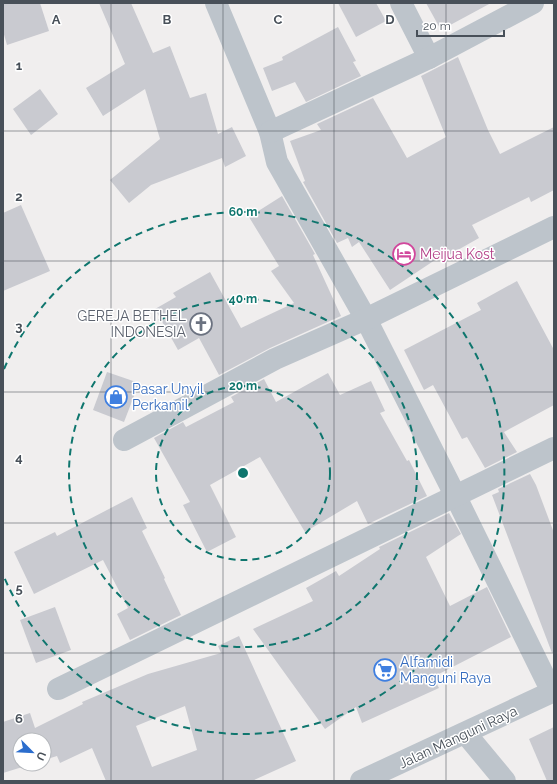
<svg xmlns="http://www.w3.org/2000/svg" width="557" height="784" viewBox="0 0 557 784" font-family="Raleway,sans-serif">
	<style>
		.building { fill: #c9cad0; fill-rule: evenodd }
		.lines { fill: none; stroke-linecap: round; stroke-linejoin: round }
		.minor { stroke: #bdc4cb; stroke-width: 22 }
		.tertiary { stroke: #bdc4cb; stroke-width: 22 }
		.grid { fill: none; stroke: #485059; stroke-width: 1; stroke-opacity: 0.55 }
		.ring { fill: none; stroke: #0f766e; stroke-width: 2; stroke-dasharray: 7 5 }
		.labels { text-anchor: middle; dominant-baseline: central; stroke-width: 3; stroke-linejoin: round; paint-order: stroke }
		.hotel-label { font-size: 14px; fill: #b23c85; stroke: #fff; text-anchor: start }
		.worship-label { font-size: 14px; fill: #5b616d; stroke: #fff; text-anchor: end }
		.shop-label { font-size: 14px; fill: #366cbe; stroke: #fff; text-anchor: start }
		.street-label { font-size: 14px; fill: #485059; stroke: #fff }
		.grid-label { font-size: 13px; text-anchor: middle; font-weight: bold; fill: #485059; stroke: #fff; stroke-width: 3; stroke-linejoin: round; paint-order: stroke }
		.centre { fill: #0f766e; stroke: #fff; stroke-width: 2 }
		.ring-label { font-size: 12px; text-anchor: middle; font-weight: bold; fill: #0f766e; stroke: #fff; stroke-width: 3; stroke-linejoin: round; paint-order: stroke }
	</style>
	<rect width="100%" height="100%" fill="#f0eeee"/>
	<g class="building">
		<path d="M3,3H40L49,31L7,45L3,31Z"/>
		<path d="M99,3H131L153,53L170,46L190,98L206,93L218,134L232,127L246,156L225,167L222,158L151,185L129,203L110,180L160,139L145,89L103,116L86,88L125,64Z"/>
		<path d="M338,3H376L386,21L356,37Z"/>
		<path d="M426,3H491L441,30Z"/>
		<path d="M338,27L356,61L353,62L361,76L306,102L295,82L272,91L263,68L283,60L282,57Z"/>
		<path d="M458,57L488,130L500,154L554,127V190L531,202L529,197L472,225L479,238L449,255L447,252L390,290L359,242L352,247L348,238L337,243L303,182L305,181L290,141L321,130L317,124L373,98L407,158L446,137L421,76Z"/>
		<path d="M40,89L58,114L31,135L13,109Z"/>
		<path d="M282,196L315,254L313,255L341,316L270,348L219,375L199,338L178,350L155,309L176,297L173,293L210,272L241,328L294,303L271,271L279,266L249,217Z"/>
		<path d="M21,205L50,271L3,291V213Z"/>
		<path d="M517,281L554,350V405L504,432L517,452L485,468L467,437L462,439L433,385L424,390L404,350L481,310L477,303Z"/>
		<path d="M107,372L139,383L124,422L93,410Z"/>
		<path d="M328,373L340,395L371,381L385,411L380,413L407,461L409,460L427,496L368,524L357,501L305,532L260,457L210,485L236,537L207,552L183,505L190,502L154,438L183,422L186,427L234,402L231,397L264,379L276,402Z"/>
		<path d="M530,474L536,485L554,533V652L552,653L492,495L499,492L498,489Z"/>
		<path d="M132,497L147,528L142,531L165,578L164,579L181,615L130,640L117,614L128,608L103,560L34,594L14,552L55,532L57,536Z"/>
		<path d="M449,513L461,534L426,557L450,606L487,587L511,637L433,677L439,688L362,723L356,707L325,729L253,629L313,601L306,588L336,571L339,576L380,549L379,547Z"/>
		<path d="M55,607L71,650L36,663L20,620Z"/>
		<path d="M239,636L296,761L252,781H106L92,748L60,763L57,756L44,760V740H20V764H32L3,773V722L30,713L35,728L83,704L82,702L148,674L221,653L218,646ZM185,706L197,750L152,767L136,726Z"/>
		<path d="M554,727V781H547L529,739Z"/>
	</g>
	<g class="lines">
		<g class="minor">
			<path d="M216,3L270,132L277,162L366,319L455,495L552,692"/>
			<path d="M401,3L429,58"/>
			<path d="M270,132L429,58L533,3"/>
			<path d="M124,440L275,359L366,319L554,227"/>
			<path d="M58,689L554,448"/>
			<path d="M466,734L505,781"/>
		</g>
		<path class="tertiary" d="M361,781L554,691"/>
	</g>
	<path class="grid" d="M111,3V781M223,3V781M334,3V781M446,3V781M3,131H554M3,261H554M3,392H554M3,523H554M3,653H554"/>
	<g class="ring">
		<circle cx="243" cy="473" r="87"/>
		<circle cx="243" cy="473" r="174"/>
		<path d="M4 369A261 261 0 1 1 4 577"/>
	</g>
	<defs>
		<g id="hotel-ring" transform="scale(1.15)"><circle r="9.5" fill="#fff" stroke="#d1479c" stroke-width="1.5"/><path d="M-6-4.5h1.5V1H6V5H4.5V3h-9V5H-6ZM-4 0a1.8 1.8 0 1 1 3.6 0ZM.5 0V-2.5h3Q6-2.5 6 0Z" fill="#d1479c"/></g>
		<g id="church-ring" transform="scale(1.15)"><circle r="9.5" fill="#fff" stroke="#6b7280" stroke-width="1.5"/><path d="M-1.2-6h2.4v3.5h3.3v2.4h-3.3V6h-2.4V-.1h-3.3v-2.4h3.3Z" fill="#6b7280"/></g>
		<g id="shop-ring" transform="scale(1.15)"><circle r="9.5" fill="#fff" stroke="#3f7fe0" stroke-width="1.5"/><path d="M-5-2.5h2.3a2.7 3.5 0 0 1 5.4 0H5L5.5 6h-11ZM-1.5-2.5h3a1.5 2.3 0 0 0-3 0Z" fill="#3f7fe0"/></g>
		<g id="supermarket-ring" transform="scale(1.15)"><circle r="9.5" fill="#fff" stroke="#3f7fe0" stroke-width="1.5"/><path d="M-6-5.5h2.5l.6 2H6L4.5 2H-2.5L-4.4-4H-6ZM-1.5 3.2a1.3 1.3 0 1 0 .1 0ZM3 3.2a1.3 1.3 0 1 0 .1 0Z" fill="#3f7fe0"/></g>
	</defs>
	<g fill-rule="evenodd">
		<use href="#hotel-ring" x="404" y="254"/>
		<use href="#church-ring" x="201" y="324"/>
		<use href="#shop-ring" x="116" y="397"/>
		<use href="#supermarket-ring" x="385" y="670"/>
	</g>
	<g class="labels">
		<g class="hotel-label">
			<text x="420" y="254">Meijua Kost</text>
		</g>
		<g class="worship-label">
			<text x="186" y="316">GEREJA BETHEL<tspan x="186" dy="16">INDONESIA</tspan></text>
		</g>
		<g class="shop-label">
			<text x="132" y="389">Pasar Unyil<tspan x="132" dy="16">Perkamil</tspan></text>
			<text x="400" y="662">Alfamidi<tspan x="400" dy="16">Manguni Raya</tspan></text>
		</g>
		<g class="street-label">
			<text transform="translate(458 737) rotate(-25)">Jalan Manguni Raya</text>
		</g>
	</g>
	<g class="grid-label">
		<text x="56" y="24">A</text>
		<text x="167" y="24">B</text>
		<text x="278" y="24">C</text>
		<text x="390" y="24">D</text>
		<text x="19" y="70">1</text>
		<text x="19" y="201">2</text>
		<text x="19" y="331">3</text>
		<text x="19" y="462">4</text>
		<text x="19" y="593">5</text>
		<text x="19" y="723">6</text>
	</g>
	<circle cx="243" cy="473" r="6" class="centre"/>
	<g class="ring-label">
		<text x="243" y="216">60 m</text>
		<text x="243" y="303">40 m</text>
		<text x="243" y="390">20 m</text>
	</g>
	<rect width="557" height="784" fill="none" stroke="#485059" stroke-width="8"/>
	<g transform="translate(32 752) rotate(114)"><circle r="19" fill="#ffffff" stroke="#b6b9bd"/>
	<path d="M0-3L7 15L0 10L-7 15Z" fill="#2b6dcd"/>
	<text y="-6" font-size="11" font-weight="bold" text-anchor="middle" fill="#485059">U</text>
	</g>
	<path d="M417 30v6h87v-6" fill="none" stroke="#485059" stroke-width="2"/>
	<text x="423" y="30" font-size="12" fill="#485059" stroke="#ffffff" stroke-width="3" paint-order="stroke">20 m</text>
</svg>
